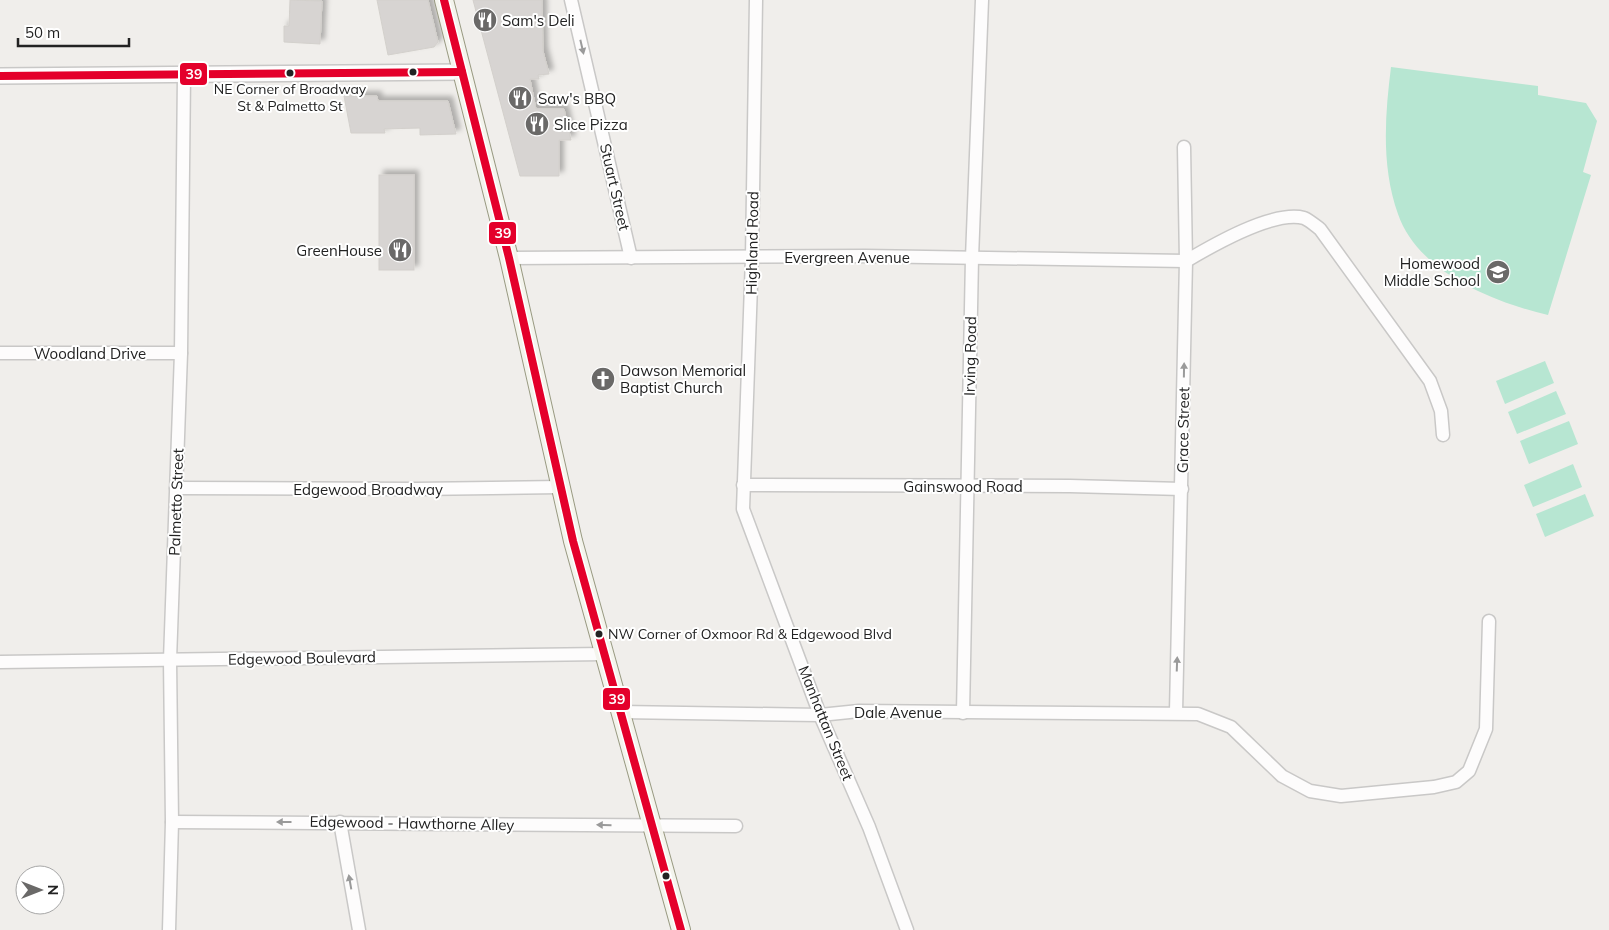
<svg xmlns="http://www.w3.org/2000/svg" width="1609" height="930" viewBox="0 0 1609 930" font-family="Mulish,sans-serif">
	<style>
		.pitch { fill: #b7e6d2 }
		.building { fill: #d7d4d2; stroke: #d3d0cc; filter: url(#shadow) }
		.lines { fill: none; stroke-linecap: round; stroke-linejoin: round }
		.minor-casing { stroke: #c9c8c7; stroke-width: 15 }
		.tertiary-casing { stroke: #c9c8c7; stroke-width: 18 }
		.secondary-casing { stroke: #999a82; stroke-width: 20 }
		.minor { stroke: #fdfcfc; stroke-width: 12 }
		.tertiary { stroke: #fdfcfc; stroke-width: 15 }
		.secondary { stroke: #f4f4ed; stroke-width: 18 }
		.bus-1-casing { stroke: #fff; stroke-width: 11 }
		.bus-1 { stroke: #e4002b; stroke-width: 8 }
		.oneway { fill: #9a9a9a }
		.bus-dot { fill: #222; stroke: #fff; stroke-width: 2 }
		.labels { text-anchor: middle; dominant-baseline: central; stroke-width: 4; stroke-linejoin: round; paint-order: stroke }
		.bus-label { font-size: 14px; fill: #222; stroke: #fff }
		.poi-label { font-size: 15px; fill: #222; stroke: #fff; text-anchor: start }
		.street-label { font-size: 15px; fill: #222; stroke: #fff }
		.line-badge { stroke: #fff; stroke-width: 2 }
		.badge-label { font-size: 14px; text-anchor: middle; font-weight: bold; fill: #fff }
	</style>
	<defs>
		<filter id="shadow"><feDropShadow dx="4.5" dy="-4.5" stdDeviation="2.5" flood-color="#0004"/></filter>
	</defs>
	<rect width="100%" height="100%" fill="#f0eeeb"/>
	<g class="pitch">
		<path d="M1391,67L1538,86V95L1586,103L1597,121L1583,172L1591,175L1548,315C1493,302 1418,272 1398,214C1381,167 1385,115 1391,67Z"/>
		<path d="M1545,361L1554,383L1505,404L1496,381Z"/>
		<path d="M1556,391L1566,414L1517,434L1508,412Z"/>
		<path d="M1569,421L1578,444L1529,464L1520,441Z"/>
		<path d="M1573,464L1582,487L1533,507L1524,485Z"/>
		<path d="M1585,494L1594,516L1545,537L1536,514Z"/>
	</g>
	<g class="building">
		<path d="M290,0L322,1L320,44L284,42V26H289Z"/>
		<path d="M377,0H428L438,42L434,47L388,55Z"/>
		<path d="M473,0H542L543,51L549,74L538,75L539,79H530L536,109H564L571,140H559V176H520Z"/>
		<path d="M344,96H377L378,101H448L456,134L420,135V128L384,129L385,133H351Z"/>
		<rect x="379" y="175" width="35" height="95"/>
	</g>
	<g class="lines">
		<g class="minor-casing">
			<g id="minor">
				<path d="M571,0L631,258"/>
				<path d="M756,0L752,257L743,509L820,715L869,827L907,930"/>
				<path d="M509,258L865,256L1186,261"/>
				<path d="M1186,261C1213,245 1273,210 1304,218C1309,220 1316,226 1320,229L1430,381L1441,411L1443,435"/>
				<path d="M0,353H181"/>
				<path d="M743,485L1070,486L1182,489"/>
				<path d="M176,488L416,489L560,487"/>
				<path d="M0,662L604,654"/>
				<path d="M621,712L820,715L859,711L1198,714L1231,727L1282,776L1310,791L1341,796L1434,787L1456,782L1469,771L1486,729L1489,621"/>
				<path d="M1176,712L1186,261L1184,147"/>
				<path d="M963,713L972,258L982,0"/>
				<path d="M172,822L736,826"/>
				<path d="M340,822L359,930"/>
				<path d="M169,930L172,822L170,660L181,353L184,75"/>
			</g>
		</g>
		<g class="tertiary-casing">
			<path id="tertiary" d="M0,76L462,72"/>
		</g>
		<g class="secondary-casing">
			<path id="secondary" d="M444,0L509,258L573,541L681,930"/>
		</g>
		<use href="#minor" class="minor"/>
		<use href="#tertiary" class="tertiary"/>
		<use href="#secondary" class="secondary"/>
		<g class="bus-1-casing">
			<g id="bus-1">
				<path d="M444,0L509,258L573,541L681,930"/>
				<path d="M0,76L462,72"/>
			</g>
		</g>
		<use href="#bus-1" class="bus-1"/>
	</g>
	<defs><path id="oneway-solid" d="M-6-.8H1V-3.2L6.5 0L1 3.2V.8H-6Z" transform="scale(1.25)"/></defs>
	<g class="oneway">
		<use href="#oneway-solid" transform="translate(582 47) rotate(77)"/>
		<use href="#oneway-solid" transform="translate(1184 370) rotate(-89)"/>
		<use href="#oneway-solid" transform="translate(1177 664) rotate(-88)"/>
		<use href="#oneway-solid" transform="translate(284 822) rotate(180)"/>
		<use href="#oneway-solid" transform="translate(604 825) rotate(-179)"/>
		<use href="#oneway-solid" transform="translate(350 882) rotate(-100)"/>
	</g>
	<defs>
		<g id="restaurant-disc" transform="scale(1.25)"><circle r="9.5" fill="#6a6968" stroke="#fff"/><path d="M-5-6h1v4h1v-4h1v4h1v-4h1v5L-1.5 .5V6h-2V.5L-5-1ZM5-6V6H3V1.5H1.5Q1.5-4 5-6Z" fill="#fff"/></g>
		<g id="school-disc" transform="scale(1.25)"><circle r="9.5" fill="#6a6968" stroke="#fff"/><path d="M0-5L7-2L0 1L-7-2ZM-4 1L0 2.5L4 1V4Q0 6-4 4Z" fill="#fff"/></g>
		<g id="church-disc" transform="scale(1.25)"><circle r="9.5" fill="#6a6968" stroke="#fff"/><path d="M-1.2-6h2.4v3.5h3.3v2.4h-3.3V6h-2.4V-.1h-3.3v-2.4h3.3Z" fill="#fff"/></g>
	</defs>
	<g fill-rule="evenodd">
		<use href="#restaurant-disc" x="485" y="20"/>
		<use href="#restaurant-disc" x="520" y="98"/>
		<use href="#restaurant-disc" x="537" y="124"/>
		<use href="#restaurant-disc" x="400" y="250"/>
		<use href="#school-disc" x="1498" y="272"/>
		<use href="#church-disc" x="603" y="379"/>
	</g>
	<g class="bus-dot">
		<circle cx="413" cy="72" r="4.5"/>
		<circle cx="290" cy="73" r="4.5"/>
		<circle cx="599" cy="634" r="4.5"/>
		<circle cx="666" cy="876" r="4.5"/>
	</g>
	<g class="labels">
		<g class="bus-label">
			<text x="290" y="89">NE Corner of Broadway<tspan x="290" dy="17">St &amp; Palmetto St</tspan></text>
			<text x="608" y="634" text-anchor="start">NW Corner of Oxmoor Rd &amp; Edgewood Blvd</text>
		</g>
		<g class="poi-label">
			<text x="502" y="20">Sam's Deli</text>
			<text x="538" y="98">Saw's BBQ</text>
			<text x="554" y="124">Slice Pizza</text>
			<text x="382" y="250" text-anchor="end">GreenHouse</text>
			<text x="1480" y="263" text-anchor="end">Homewood<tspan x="1480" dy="17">Middle School</tspan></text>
			<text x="620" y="370">Dawson Memorial<tspan x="620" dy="17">Baptist Church</tspan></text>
		</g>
		<g class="street-label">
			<text transform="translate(615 187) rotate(77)">Stuart Street</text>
			<text transform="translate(752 243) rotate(-89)">Highland Road</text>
			<text x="847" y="257">Evergreen Avenue</text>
			<text x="90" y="353">Woodland Drive</text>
			<text transform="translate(970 356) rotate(-89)">Irving Road</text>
			<text transform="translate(1183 430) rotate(-89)">Grace Street</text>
			<text x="963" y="486">Gainswood Road</text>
			<text x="368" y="489">Edgewood Broadway</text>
			<text transform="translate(176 502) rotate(-88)">Palmetto Street</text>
			<text transform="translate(302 658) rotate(-1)">Edgewood Boulevard</text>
			<text x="898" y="712">Dale Avenue</text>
			<text transform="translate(826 723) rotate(68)">Manhattan Street</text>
			<text transform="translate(412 823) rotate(1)">Edgewood - Hawthorne Alley</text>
		</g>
	</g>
	<g class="line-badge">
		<rect x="179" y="62" width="29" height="24" rx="5" fill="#e4002b"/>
		<rect x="488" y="221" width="29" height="24" rx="5" fill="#e4002b"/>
		<rect x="602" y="687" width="29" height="24" rx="5" fill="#e4002b"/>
	</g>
	<g class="badge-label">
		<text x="194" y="79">39</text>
		<text x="503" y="238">39</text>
		<text x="617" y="704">39</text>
	</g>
	<g transform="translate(40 890) rotate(90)"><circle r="24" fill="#ffffff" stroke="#a7a7a7"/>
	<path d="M0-4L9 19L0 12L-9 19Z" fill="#6a6968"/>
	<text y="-8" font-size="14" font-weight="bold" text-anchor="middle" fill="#222222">N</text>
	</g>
	<path d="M18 38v8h111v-8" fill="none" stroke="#222222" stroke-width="2.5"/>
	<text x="25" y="38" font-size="15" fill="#222222" stroke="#ffffff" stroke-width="4" paint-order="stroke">50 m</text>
</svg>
